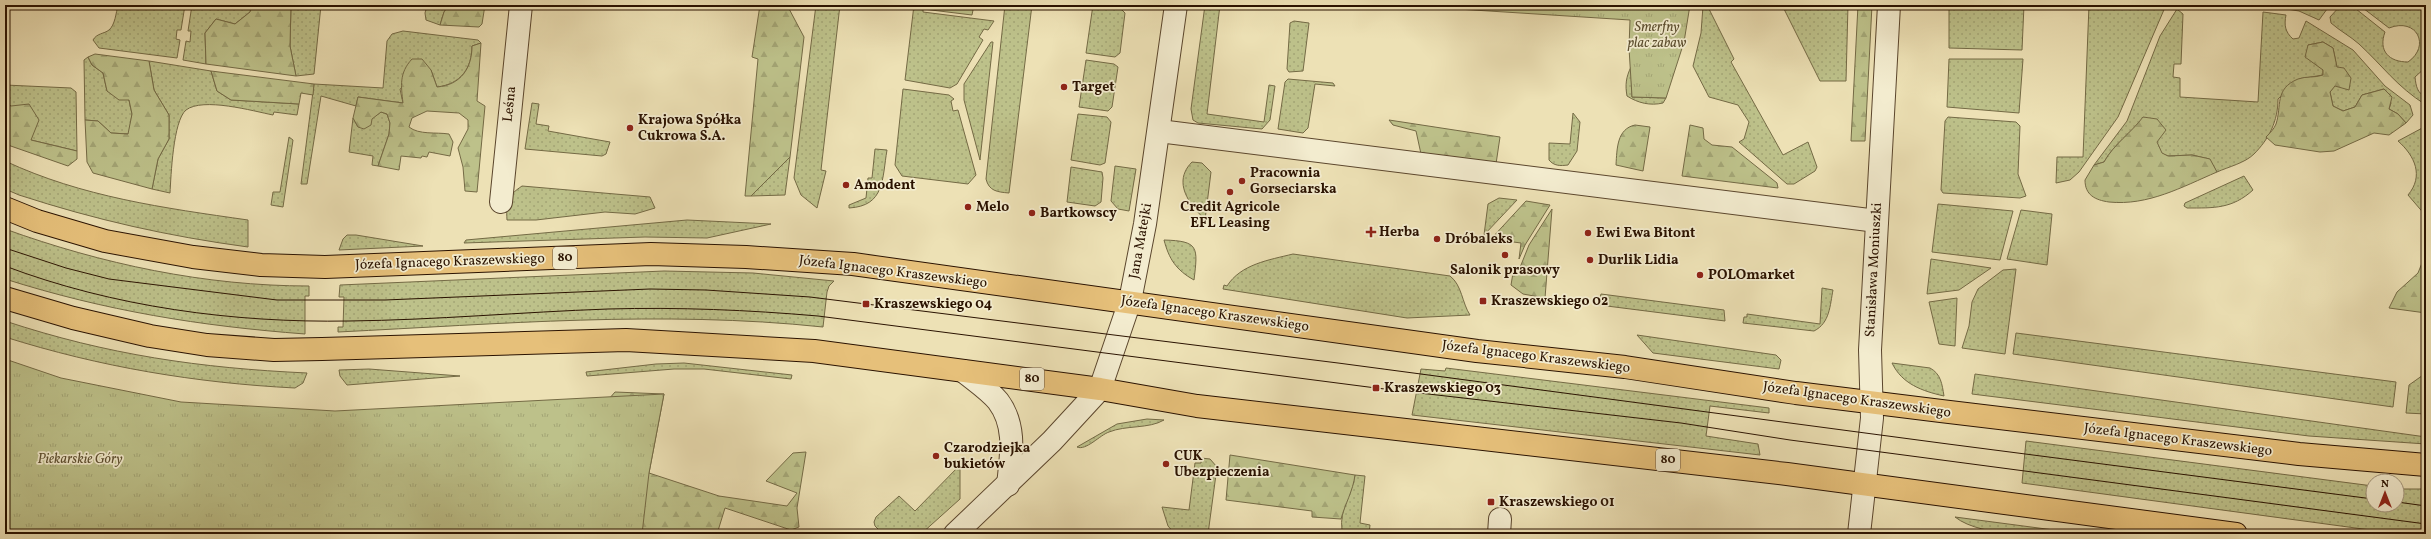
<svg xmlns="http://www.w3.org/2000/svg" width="2431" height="539" viewBox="0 0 2431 539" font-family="Vollkorn,serif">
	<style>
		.grass { fill: url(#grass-dots); stroke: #746a45 }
		.forest { fill: url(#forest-firs); stroke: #746a45 }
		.park { fill: url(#park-tufts); stroke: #746a45 }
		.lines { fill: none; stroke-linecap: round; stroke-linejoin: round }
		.street-casing { stroke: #5b462d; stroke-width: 24 }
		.primary-casing { stroke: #2a1200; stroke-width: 24 }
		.street { stroke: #f3eccf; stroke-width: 22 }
		.primary { stroke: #e6c07a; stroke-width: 22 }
		.tram { stroke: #2a1200; stroke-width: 1 }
		.poi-dot { fill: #8f2418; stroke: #f3eccf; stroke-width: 1.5 }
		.labels { text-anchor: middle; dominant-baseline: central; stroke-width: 3.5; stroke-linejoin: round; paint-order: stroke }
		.shield { fill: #f3eccf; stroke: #66533e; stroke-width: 1 }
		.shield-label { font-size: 13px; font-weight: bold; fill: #2a1200 }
		.park-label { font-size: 14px; font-style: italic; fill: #5d4f30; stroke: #f3eccf }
		.poi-label { font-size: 14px; font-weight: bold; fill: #2a1200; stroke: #f3eccf; text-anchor: start }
		.street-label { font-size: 14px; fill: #2a1200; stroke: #f3eccf }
	</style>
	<defs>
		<pattern id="grass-dots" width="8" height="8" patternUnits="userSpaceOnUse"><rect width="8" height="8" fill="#bdc18a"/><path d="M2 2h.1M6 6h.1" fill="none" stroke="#a3a575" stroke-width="1.8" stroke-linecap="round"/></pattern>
		<pattern id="forest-firs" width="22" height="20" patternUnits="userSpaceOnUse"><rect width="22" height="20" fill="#bdc18a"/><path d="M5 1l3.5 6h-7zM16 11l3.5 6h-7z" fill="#a3a575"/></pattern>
		<pattern id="park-tufts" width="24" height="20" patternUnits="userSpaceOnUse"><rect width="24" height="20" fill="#bdc18a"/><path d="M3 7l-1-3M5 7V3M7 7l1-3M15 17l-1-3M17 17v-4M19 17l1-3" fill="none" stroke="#a3a575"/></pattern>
	</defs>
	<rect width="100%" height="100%" fill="#ede1b5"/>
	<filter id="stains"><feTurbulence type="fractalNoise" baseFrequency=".005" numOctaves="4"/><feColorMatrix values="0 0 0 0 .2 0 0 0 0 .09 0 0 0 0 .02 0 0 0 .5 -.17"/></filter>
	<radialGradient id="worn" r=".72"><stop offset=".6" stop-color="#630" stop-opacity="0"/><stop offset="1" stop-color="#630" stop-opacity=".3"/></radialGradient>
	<g class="grass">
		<path d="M118,5H185L181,30H177L176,39L180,40L177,58L99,48L93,40C97,33 104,34 109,30C115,25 116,13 118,5Z"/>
		<path d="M192,5H253L250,12L235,24L216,19L205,33L206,64L183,60L186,41L190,42L191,31H188Z"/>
		<path d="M291,5H321L314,74L296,76L290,46Z"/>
		<path d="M427,5H449L444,12L440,25L426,20L425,13Z"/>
		<path d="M816,5H840L821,170L826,171L817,208L801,195L794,178Z"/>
		<path d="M914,5H923V12L994,21L988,30L984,29L979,37L983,40L957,84L950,88L905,80Z"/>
		<path d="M1005,5H1032L1009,193C997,192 989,191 986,179Z"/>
		<path d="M1093,5L1121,9L1125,13L1120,53L1115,57L1086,53Z"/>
		<path d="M1205,5H1220L1207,114L1264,122L1269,85L1275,86L1270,120L1262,129L1198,123L1193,120L1191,109Z"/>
		<path d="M1707,5L1734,59L1731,62L1783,155L1808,142L1817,167L1815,171L1794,184H1787L1739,142L1744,139L1749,122L1738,105L1709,97L1693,66L1701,33L1703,6Z"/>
		<path d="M1782,5H1848L1846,81H1820Z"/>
		<path d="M1949,5H2024L2022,50L1949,48Z"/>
		<path d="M2089,5H2166L2118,117L2079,172L2070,180L2056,183L2057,157H2083Z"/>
		<path d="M2262,5H2330L2319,20L2299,11Z"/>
		<path d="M2341,5H2351L2385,32C2378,51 2389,62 2408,62C2431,46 2417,17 2389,28L2359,5H2426V67L2415,77C2416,86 2417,93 2426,97V105C2396,86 2383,66 2359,44C2350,36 2340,31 2331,23L2330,17Z"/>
		<path d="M2177,9L2183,14L2181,64H2174L2173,77L2180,78V97L2258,102L2263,12L2286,15C2284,25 2285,32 2293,39L2299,38L2306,21L2353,50L2385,86L2410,105L2413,115L2406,123L2398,114L2389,109L2391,103L2384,89L2362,95L2355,107L2343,111L2333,106L2330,92C2341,80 2336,63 2333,48L2323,42L2308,45L2323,70V75L2299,79L2278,99C2278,121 2269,139 2254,154C2245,163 2228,167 2217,172L2209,159L2192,155L2168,156L2161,153L2144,117C2131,133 2114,144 2104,162L2094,165L2127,121L2160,36Z"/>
		<path d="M1294,21L1309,23L1303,71L1289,72L1287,69L1290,23Z"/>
		<path d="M403,31L478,40L481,43L472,46C472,68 461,84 437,87L431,70L400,89L403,103L358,97L356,106L321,96L307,184H301L314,84L383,88L387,41L392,34Z"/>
		<path d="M991,42H993L980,160L964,100V84Z"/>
		<path d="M88,57L92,65L103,73L107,91L129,100L132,114L129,134L111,133L98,121L85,120L84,60Z"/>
		<path d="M1949,59H2023L2019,113L1947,107Z"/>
		<path d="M1086,60L1114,64L1118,67L1112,107L1108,111L1079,107Z"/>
		<path d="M149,61L211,71L217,91L231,100L299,104L297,115L274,112L273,115C253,111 203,97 186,110C173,121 171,176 170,193L152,189L158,159L169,139V115L154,90Z"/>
		<path d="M1631,67L1632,97L1666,98L1663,103C1650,106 1638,103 1627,96C1625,85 1626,77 1631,67Z"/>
		<path d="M1288,79L1333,83L1335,86L1315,84L1308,128L1303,133L1278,129L1285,82Z"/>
		<path d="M5,85L71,88L76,92L77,151L31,140L11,106L5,104Z"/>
		<path d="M903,89L949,95L954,99L951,101L953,111L958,110L976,175L968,184L902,176L895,165Z"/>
		<path d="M532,103L539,104L536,124L549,126L548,131L610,142L606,154L602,156L525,149Z"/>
		<path d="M381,112L387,114L390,123L389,134L378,166L372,165L373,156L349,152L353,118L358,127Z"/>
		<path d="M1573,113L1580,122L1577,151L1568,165C1560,166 1554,166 1549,160V143L1570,144Z"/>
		<path d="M1078,114L1107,117L1111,122L1105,163L1100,165L1071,160Z"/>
		<path d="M1948,117L2016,122L2020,126L2018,174L2026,196L2020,198L1943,193L1941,190L1945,121Z"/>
		<path d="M2426,126V216L2408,195C2424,176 2415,156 2398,141Z"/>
		<path d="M289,137L293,140L283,207L271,205L273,192H280Z"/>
		<path d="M875,149L887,150C882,179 885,206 849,208V205L866,198L868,178H872Z"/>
		<path d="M790,157L785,195L751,196Z"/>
		<path d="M5,161C82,197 164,208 248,220V247C167,236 96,220 19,195L5,189Z"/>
		<path d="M1192,162L1202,163L1211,172L1205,220L1196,210L1198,209L1195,204L1192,205C1181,190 1179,175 1192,162Z"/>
		<path d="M1115,166L1136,169L1129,211L1118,209L1111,201Z"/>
		<path d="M1071,167L1102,172L1103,178L1101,202L1095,206L1067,202Z"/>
		<path d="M2244,176L2253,190C2232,209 2214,208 2187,208L2184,206L2185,203Z"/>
		<path d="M522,186L650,197L655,208L635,214L605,212L536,220H507C506,202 507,196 522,186Z"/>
		<path d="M1499,198L1517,200L1484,235L1488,204Z"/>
		<path d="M1938,204L2013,211L2000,260L1932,252Z"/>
		<path d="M2021,210L2052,214L2047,265L2007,259Z"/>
		<path d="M687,220L771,224L707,238L645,237L464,243L466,240Z"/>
		<path d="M5,229C102,264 205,286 309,286V296H305V334C200,326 106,311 5,279Z"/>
		<path d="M347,235H356L423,246L339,250L343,239Z"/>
		<path d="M1164,240C1199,241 1198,247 1194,280C1176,270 1169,259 1164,240Z"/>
		<path d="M1293,254L1450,276C1462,285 1462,303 1470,315L1407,318L1223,289L1224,285L1227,286C1241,264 1269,260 1293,254Z"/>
		<path d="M1931,259L1991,268L1959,290L1927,294Z"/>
		<path d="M2016,269L2005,354L1962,348L1969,326L1972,302L1978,289L2003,270Z"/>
		<path d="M664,271L753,273L834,281L829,286L827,292L823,327C662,310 500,324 338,332V327H343L344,297H339L340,285Z"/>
		<path d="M1822,288L1833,290C1830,305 1830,323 1814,331L1743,323L1744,317H1747V314L1820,324Z"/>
		<path d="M1601,294L1724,310L1725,321L1599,305L1597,297L1600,298Z"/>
		<path d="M1957,298L1955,346L1939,344L1929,302Z"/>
		<path d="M5,321C108,355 200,368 307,373L303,383L295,388C196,383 100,367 5,337Z"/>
		<path d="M2016,333L2396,382L2393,407L2013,354Z"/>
		<path d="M1637,335L1776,355L1781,360L1779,369L1653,353Z"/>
		<path d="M684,363L792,375L791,379L704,369H674L587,376L586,372L656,364Z"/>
		<path d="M1892,363L1930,368C1941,374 1942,384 1944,396C1922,391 1902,384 1892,363Z"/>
		<path d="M1446,368L1769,408V413L1710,406L1706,436L1758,444L1760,455L1412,415L1421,369L1445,371Z"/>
		<path d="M369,369L460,376L347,385L340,376L339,370Z"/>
		<path d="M2426,373V414L2406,413L2409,385Z"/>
		<path d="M1975,374L2426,437V444L2309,436L1972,394Z"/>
		<path d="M1147,419L1164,420C1149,429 1126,425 1109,432C1100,435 1086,451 1077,447L1117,424Z"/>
		<path d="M2026,441L2373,486V505H2397V489H2426V534H2400L2022,483Z"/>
		<path d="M1201,458L1210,459L1217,467L1208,534H1175L1168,526L1162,507L1189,510L1195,463H1201Z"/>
		<path d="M960,465V499L921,534H883L875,526L874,522L876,517L899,496L915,511Z"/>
		<path d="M1355,475L1365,476L1360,523L1370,525L1369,534H1350L1342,530C1339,509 1352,495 1355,475Z"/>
		<path d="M1955,517L2084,534C2049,534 1983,539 1955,517Z"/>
	</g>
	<g class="forest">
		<path d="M253,5H291L290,46L296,76L206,64L205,33L216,19L235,24L250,12Z"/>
		<path d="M449,5H485L482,24L479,27L440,25L444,12Z"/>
		<path d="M760,5H787L804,37L790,157L751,196H745L758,59L752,57Z"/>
		<path d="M1858,5H1872L1865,141H1851Z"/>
		<path d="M2323,42L2333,48L2337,67L2344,68L2351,78L2349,90L2335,86L2330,92L2333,106L2343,111L2355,107L2362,95L2384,89L2392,97L2389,109L2398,114L2406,123L2389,135L2374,133L2334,151L2320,152L2275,145L2266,137C2270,133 2274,129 2276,124C2282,106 2274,89 2298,79C2306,76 2315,78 2323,75V70L2305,57L2308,45Z"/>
		<path d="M481,43L477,101L485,106L477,192L465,191L463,167L458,148L468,129V120L459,113L427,111L412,118L409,127C419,135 436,132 449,134L453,142L450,156L429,152L427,157L422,156L421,158L401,156L399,170L378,166L389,134L390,123L387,114L381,112L372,119L371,125L364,129L358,127L353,118L358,97L403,103C401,86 399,73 412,59H422L431,70L437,87C461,85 472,68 472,46Z"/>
		<path d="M95,54L149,61L154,90L169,115V139L158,159L152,189L93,173L87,162L85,120L98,121L111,133L128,134L132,114L129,100H119L107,91L103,73L92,65L88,57Z"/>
		<path d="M211,71L314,84L313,95L301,93L299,104L231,100L217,91Z"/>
		<path d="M5,104L11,106L29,104L39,120L31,140L77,151V159L68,166L5,144Z"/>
		<path d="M2143,117L2157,119L2166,130L2157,142L2162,153L2168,156L2192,155L2210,159L2217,172C2182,187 2148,206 2109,202C2095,200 2085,195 2085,180L2094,165L2104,162C2114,144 2131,133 2143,117Z"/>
		<path d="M1389,120L1500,137L1496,164L1421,154L1416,131L1393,125Z"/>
		<path d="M1635,125L1650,127L1643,171L1616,165C1617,148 1617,129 1635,125Z"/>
		<path d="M1690,125L1703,128L1704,139L1712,145L1732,147L1777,183L1778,188L1682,176Z"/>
		<path d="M1526,201L1550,205L1525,245L1519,259L1521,243L1491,239Z"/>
		<path d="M1552,209L1545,298L1523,294L1511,285L1513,273L1521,265L1529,245Z"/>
		<path d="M2426,253V313L2389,308L2397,292L2418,273Z"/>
		<path d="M615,392L664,394L649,473L719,496L787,506L797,493L766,481L793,453L806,452L797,508L799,527L791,530L725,508L717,534H604L608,400Z"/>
		<path d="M1230,455L1355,475C1353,491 1345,504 1341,519L1312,517V511L1226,500Z"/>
	</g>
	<g class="park">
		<path d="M923,5H974L972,15L923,9Z"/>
		<path d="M1427,5H1690L1684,42L1666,98L1632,97L1629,48L1630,20L1426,7Z"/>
		<path d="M5,359L61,378L181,402L335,411L664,394L649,473L642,534H5Z"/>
	</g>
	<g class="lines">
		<g class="street-casing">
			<g id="street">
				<path d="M1159,131L1877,221"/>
				<path d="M501,202L521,5"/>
				<path d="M963,371C974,380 989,390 998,401C1017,426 1011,456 1008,485"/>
				<path d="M955,534L1052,441L1100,389L1130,301L1145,224L1176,5"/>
				<path d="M1499,534L1500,519"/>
				<path d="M1859,534L1872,418L1870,350L1889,5"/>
			</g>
		</g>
		<g class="primary-casing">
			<g id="primary">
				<path d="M5,208L37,221L105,241L193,257L261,265L325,267L651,254L746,257L853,264L1477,351L1625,367L1796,393L1941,411L2299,454L2426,465"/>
				<path d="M5,298L73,318L150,336L207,345L274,350L322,349L626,340L814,351L1100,389L1197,406L1787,474L2236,534"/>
			</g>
		</g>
		<use href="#street" class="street"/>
		<use href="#primary" class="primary"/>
		<g class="tram">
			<path d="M5,248L66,268L109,279L277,300H385L650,289L706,290L810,297L1338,363L1948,444L2373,499"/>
			<path d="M5,266C113,307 234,323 349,321C436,320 522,312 608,309C679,307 748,310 818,316L1376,388L1681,423L1790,440L2426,524"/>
			<path d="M2397,502L2426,506"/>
		</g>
	</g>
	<g class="poi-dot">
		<circle cx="1064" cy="87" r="4"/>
		<circle cx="630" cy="128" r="4"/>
		<circle cx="1242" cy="181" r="4"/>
		<circle cx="846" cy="185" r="4"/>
		<circle cx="1230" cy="192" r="4"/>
		<circle cx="968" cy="207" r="4"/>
		<circle cx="1032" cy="213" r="4"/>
		<path d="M1369 226h4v4h4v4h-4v4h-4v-4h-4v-4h4z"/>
		<circle cx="1588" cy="233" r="4"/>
		<circle cx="1437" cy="239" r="4"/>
		<circle cx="1505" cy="255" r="4"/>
		<circle cx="1590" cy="260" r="4"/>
		<circle cx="1700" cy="275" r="4"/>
		<rect x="1479" y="297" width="8" height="8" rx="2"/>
		<rect x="862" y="300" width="8" height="8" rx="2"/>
		<rect x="1372" y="384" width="8" height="8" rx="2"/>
		<circle cx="936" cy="456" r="4"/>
		<circle cx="1166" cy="464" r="4"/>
		<rect x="1487" y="498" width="8" height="8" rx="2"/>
	</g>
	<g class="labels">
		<g class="shield">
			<rect x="553" y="247" width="24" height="22" rx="3"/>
			<rect x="1020" y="368" width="24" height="22" rx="3"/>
			<rect x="1656" y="449" width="24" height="22" rx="3"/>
		</g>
		<g class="shield-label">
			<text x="565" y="258">80</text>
			<text x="1032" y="379">80</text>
			<text x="1668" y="460">80</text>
		</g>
		<g class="park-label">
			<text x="1657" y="27">Smerfny<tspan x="1657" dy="16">plac zabaw</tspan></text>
			<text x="80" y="459">Piekarskie Góry</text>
		</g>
		<g class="poi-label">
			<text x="1072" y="87">Target</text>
			<text x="638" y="120">Krajowa Spółka<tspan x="638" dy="16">Cukrowa S.A.</tspan></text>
			<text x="1250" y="173">Pracownia<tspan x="1250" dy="16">Gorseciarska</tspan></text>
			<text x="854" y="185">Amodent</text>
			<text x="976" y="207">Melo</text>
			<text x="1230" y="207" text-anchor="middle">Credit Agricole<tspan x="1230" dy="16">EFL Leasing</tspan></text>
			<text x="1040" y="213">Bartkowscy</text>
			<text x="1379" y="232">Herba</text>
			<text x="1596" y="233">Ewi Ewa Bitont</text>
			<text x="1445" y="239">Dróbaleks</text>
			<text x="1598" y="260">Durlik Lidia</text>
			<text x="1505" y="270" text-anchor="middle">Salonik prasowy</text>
			<text x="1708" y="275">POLOmarket</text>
			<text x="1491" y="301">Kraszewskiego 02</text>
			<text x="874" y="304">Kraszewskiego 04</text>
			<text x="1384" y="388">Kraszewskiego 03</text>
			<text x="944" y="448">Czarodziejka<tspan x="944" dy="16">bukietów</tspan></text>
			<text x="1174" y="456">CUK<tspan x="1174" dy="16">Ubezpieczenia</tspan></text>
			<text x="1499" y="502">Kraszewskiego 01</text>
		</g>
		<g class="street-label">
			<text transform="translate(510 104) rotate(-84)">Leśna</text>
			<text transform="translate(1141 241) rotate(-80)">Jana Matejki</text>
			<text transform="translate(450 262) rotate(-2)">Józefa Ignacego Kraszewskiego</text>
			<text transform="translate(1874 270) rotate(-87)">Stanisława Moniuszki</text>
			<text transform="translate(893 272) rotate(7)">Józefa Ignacego Kraszewskiego</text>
			<text transform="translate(1215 314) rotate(8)">Józefa Ignacego Kraszewskiego</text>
			<text transform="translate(1536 357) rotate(7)">Józefa Ignacego Kraszewskiego</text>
			<text transform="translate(1857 400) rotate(8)">Józefa Ignacego Kraszewskiego</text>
			<text transform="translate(2178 440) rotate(7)">Józefa Ignacego Kraszewskiego</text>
		</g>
	</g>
	<rect width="2431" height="539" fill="none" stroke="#ede1b5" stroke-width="20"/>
	<rect x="6" y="6" width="2419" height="527" fill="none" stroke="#2a1200" stroke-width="2"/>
	<rect x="10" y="10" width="2411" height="519" fill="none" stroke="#2a1200"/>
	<g transform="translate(2385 493)"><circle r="19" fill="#f3eccf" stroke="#a3957c"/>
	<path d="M0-3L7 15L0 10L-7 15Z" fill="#8f2418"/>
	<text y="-6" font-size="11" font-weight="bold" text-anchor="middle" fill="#2a1200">N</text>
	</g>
	<rect width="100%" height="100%" filter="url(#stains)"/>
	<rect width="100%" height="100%" fill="url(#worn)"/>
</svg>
